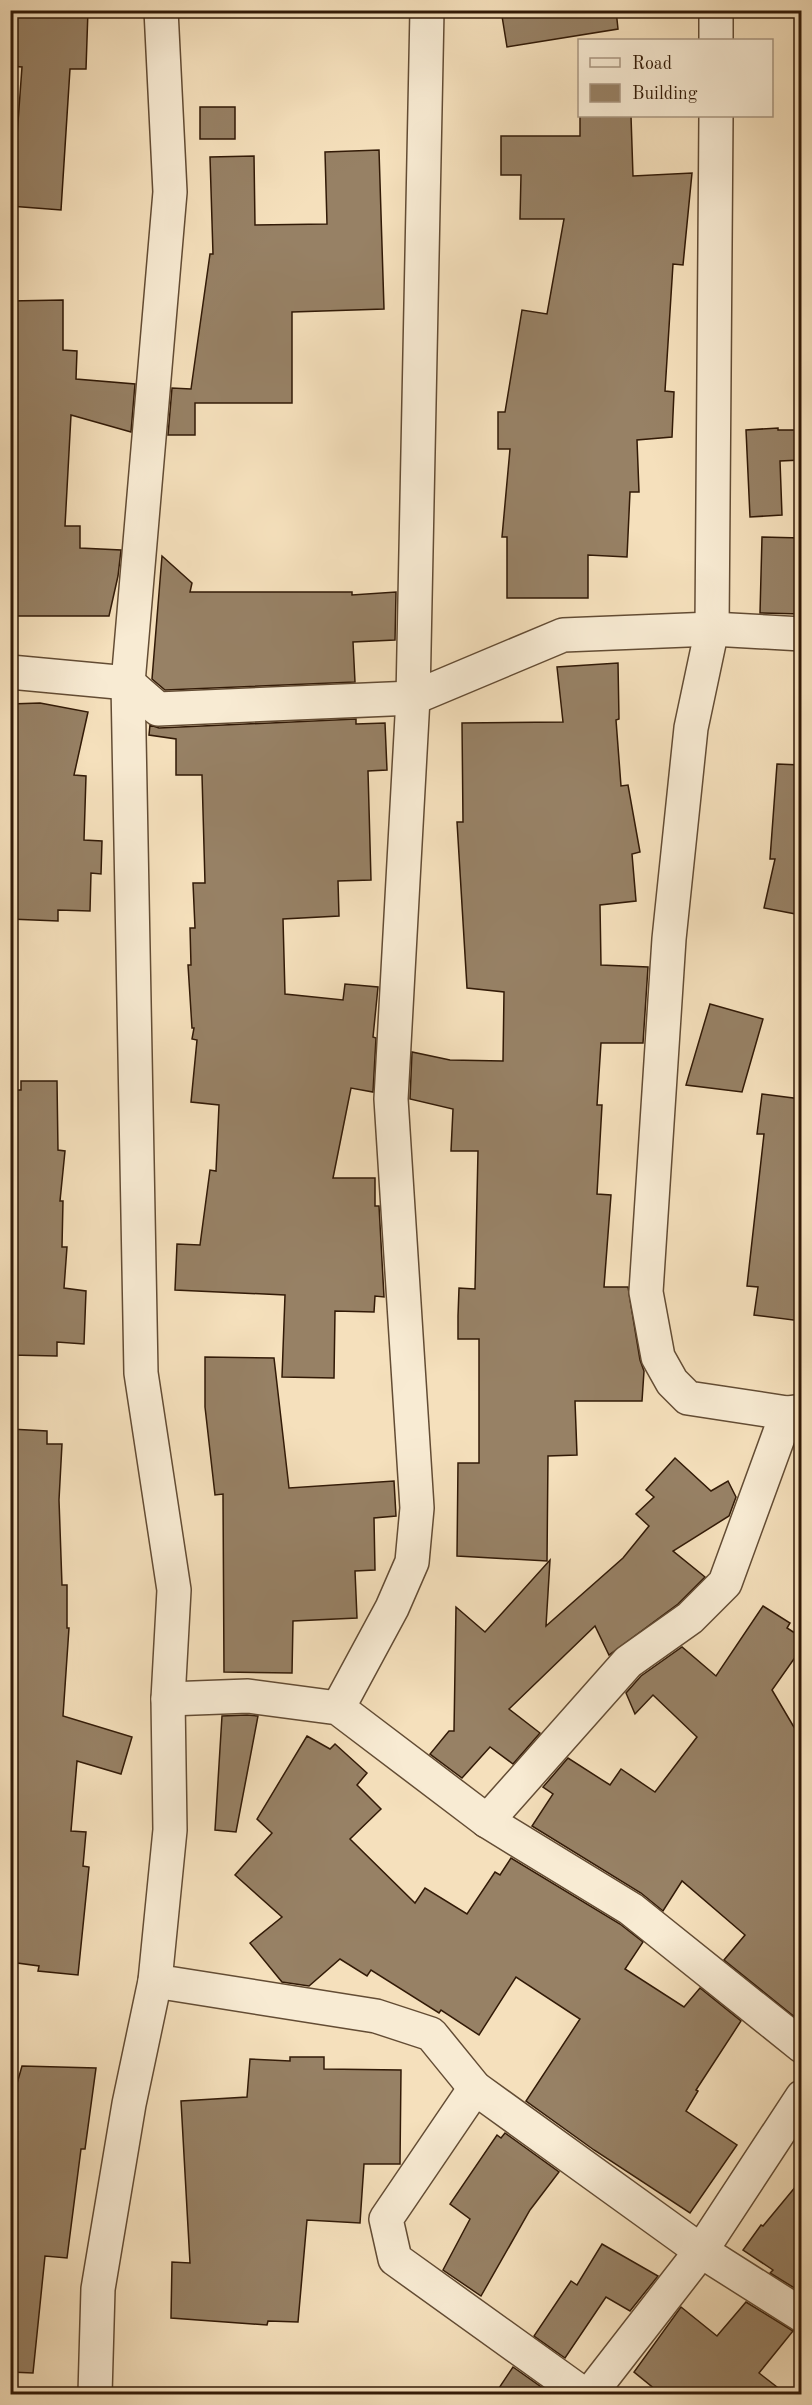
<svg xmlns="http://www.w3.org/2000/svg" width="812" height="2405" viewBox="0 0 812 2405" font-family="'Old Standard TT',serif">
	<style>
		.building { fill: #978165; stroke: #321a07; stroke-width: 1.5 }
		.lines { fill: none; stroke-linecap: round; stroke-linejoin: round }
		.minor-casing { stroke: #634c34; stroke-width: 36 }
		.minor { stroke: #f8ebd3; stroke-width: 33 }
	</style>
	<rect width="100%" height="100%" fill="#f5e0bc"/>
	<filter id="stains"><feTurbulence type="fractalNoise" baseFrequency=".00333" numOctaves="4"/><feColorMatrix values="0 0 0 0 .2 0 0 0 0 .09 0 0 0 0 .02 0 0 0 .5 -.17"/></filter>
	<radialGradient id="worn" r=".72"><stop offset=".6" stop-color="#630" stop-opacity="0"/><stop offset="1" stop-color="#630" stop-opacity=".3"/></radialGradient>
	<g class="building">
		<path d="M10,10H88L86,69H70L61,210L10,206V162L15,163L22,67L10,66Z"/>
		<path d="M501,10H616L618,29L507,47Z"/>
		<rect x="200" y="107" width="35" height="32"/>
		<path d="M580,116H631L633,176L692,173L683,265L673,264L665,391L674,392L672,437L637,440L639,492H630L627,557L588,555V598H507V537H502L510,449H498V412H505L522,310L547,314L564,219H520L521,175H501V136H580Z"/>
		<path d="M379,150L384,309L292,312V403H195V435H168L172,388L191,389L210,254H213L210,157L254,156L255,225L327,224L325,152Z"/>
		<path d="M63,300V350L77,351L76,379L135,384L131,432L71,415L65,526H80V548L121,550L118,576L109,616H10V301Z"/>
		<path d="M778,428V430H801V460L780,461L782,515L750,517L746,430Z"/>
		<path d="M762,537L801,538V614L760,613Z"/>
		<path d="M162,556L192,583L190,592H352V595L396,592L395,640L353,642L355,682L165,690L152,679Z"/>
		<path d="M618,663L619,719L616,720L621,786L628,785L640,852L632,854L636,901L600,905L601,965L648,967L643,1043H601L597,1105H602L597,1194L611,1195L604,1287H628L640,1360L644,1371L642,1401H575L577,1455L548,1456L547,1561L457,1556L458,1463H479V1339H458V1316L459,1288L475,1289L478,1151H451L453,1109L410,1099L412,1052L450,1060L503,1061L504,992L467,988L457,822H463L462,723L563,722L557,667Z"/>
		<path d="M40,703L88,712L74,775L86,776L84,840L102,841L101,874L91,873L90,911L58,910V921L10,919V704Z"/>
		<path d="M356,719V724L385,723L387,770L368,771L371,880L338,881L339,916L283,919L285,994L343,1000L345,984L378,987L373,1037L376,1038L373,1092L351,1088L333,1178H375V1206H379L384,1297L375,1296L374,1312L335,1311L334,1378L282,1377L285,1295L175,1290L177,1244L200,1245L210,1170L216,1171L219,1105L191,1102L197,1040L192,1039L194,1028H192L188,965H191L190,928H195L193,883H205L202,775H176V739L149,735L150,725L159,728Z"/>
		<path d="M777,764L801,765V915L764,908L775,859H770Z"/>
		<path d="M710,1004L763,1019L742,1092L686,1085Z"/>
		<path d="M21,1081H57L58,1150L65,1151L60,1201H63L62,1247H67L64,1288L86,1291L84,1344L57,1342V1356L10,1355V1090H21Z"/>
		<path d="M762,1094L801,1099V1321L754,1315L758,1287L747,1286L764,1134H757Z"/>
		<path d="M205,1357L274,1358L289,1488L394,1481L396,1516L374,1518L375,1570L355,1571L357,1618L293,1621L292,1673L224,1672L223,1494L215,1495L205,1407Z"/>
		<path d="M10,1429L47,1431V1444H62L59,1500L62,1585H67V1628H69L63,1716L132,1737L121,1774L77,1761L71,1831L86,1832L83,1866L89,1867L78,1975L38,1971L39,1966L10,1962Z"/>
		<path d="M675,1458L711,1491L728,1481L736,1497L729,1516L673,1551L705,1577L678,1604L609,1655L595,1626L509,1709L540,1733L513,1764L490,1747L462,1778L430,1754L449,1731H454L456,1607L485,1632L550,1560L546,1626L623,1558L649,1526L636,1514L654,1497L646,1490Z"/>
		<path d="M763,1606L790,1623L787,1628L801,1637V1649L772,1690L801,1739V2022L724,1960L745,1935L682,1881L663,1911L641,1893L532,1826L553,1794L543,1787L568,1758L610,1785L621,1769L655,1792L697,1737L653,1695L635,1714L626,1693L641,1676L682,1647L716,1676Z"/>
		<path d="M247,1715L258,1716L236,1832L215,1830L222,1716Z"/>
		<path d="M307,1736L330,1749L335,1744L367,1773L357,1785L381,1809L350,1839L415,1903L425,1888L467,1914L495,1872L500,1875L511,1858L620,1924L643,1942L625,1969L684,2007L700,1988L741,2021L696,2090L698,2091L686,2111L737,2145L690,2213L594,2150L526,2101L580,2019L516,1977L479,2035L441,2010L439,2013L371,1970L367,1976L340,1959L309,1986L282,1982L250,1943L282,1917L235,1875L272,1833L257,1819Z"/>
		<path d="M290,2057H324V2069L401,2070L400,2164H364L360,2223L307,2220L298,2322L268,2321L267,2325L171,2318L172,2262L190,2263L181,2101L247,2097L250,2059L290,2061Z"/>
		<path d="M22,2066L96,2068L85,2149H81L67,2258L45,2256L33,2373L10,2372V2108Z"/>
		<path d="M505,2133L559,2172L530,2210L481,2296L443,2270L470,2219L450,2204L497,2135L501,2138Z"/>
		<path d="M801,2180V2292L770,2273L773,2270L743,2250L761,2225L763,2226Z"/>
		<path d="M602,2244L658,2276L630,2311L606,2297L565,2358L534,2336L571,2281L577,2285Z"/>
		<path d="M746,2302L793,2331L759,2373L786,2394H661L634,2372L681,2307L717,2336Z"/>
		<path d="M513,2367L544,2389L540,2394H495Z"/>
	</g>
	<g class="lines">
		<g class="minor-casing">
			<g id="minor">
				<path d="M716,40V10"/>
				<path d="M716,116L712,629L691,728L669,939L646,1292L658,1357L672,1382L688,1398L787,1413L802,1411"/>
				<path d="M10,672L128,683L158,709L413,698L563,635L712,629L802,634"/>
				<path d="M168,1699L248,1696L338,1708L487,1821L631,1909L802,2046"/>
				<path d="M338,1708L392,1608L412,1562L417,1508L391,1099L413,698L427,10"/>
				<path d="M487,1821L628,1662L690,1618L725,1583L787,1413"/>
				<path d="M155,1981L376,2016L431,2034L475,2088L701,2251L802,2315"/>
				<path d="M475,2088L386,2219L395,2259L583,2394"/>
				<path d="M95,2394L98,2289L129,2104L155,1981L170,1830L168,1699L174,1590L141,1373L128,683L170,192L161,10"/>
				<path d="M590,2394L701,2251L802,2097"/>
			</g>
		</g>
		<use href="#minor" class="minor"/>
	</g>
	<rect width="812" height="2405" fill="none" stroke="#f5e0bc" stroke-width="36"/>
	<rect x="12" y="12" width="788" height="2381" fill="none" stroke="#321a07" stroke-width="3"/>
	<rect x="18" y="18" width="776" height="2369" fill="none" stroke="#321a07" stroke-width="1.5"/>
	<rect x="578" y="39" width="195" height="78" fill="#f8ebd3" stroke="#a99781" stroke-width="1.5"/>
	<rect x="590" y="58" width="30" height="9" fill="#f8ebd3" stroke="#a99781" stroke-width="1.5"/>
	<text x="632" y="69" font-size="18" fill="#321a07">Road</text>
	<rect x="590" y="84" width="30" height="18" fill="#978165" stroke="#a99781" stroke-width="1.5"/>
	<text x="632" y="99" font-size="18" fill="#321a07">Building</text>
	<rect width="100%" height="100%" filter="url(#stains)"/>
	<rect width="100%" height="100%" fill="url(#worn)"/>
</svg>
